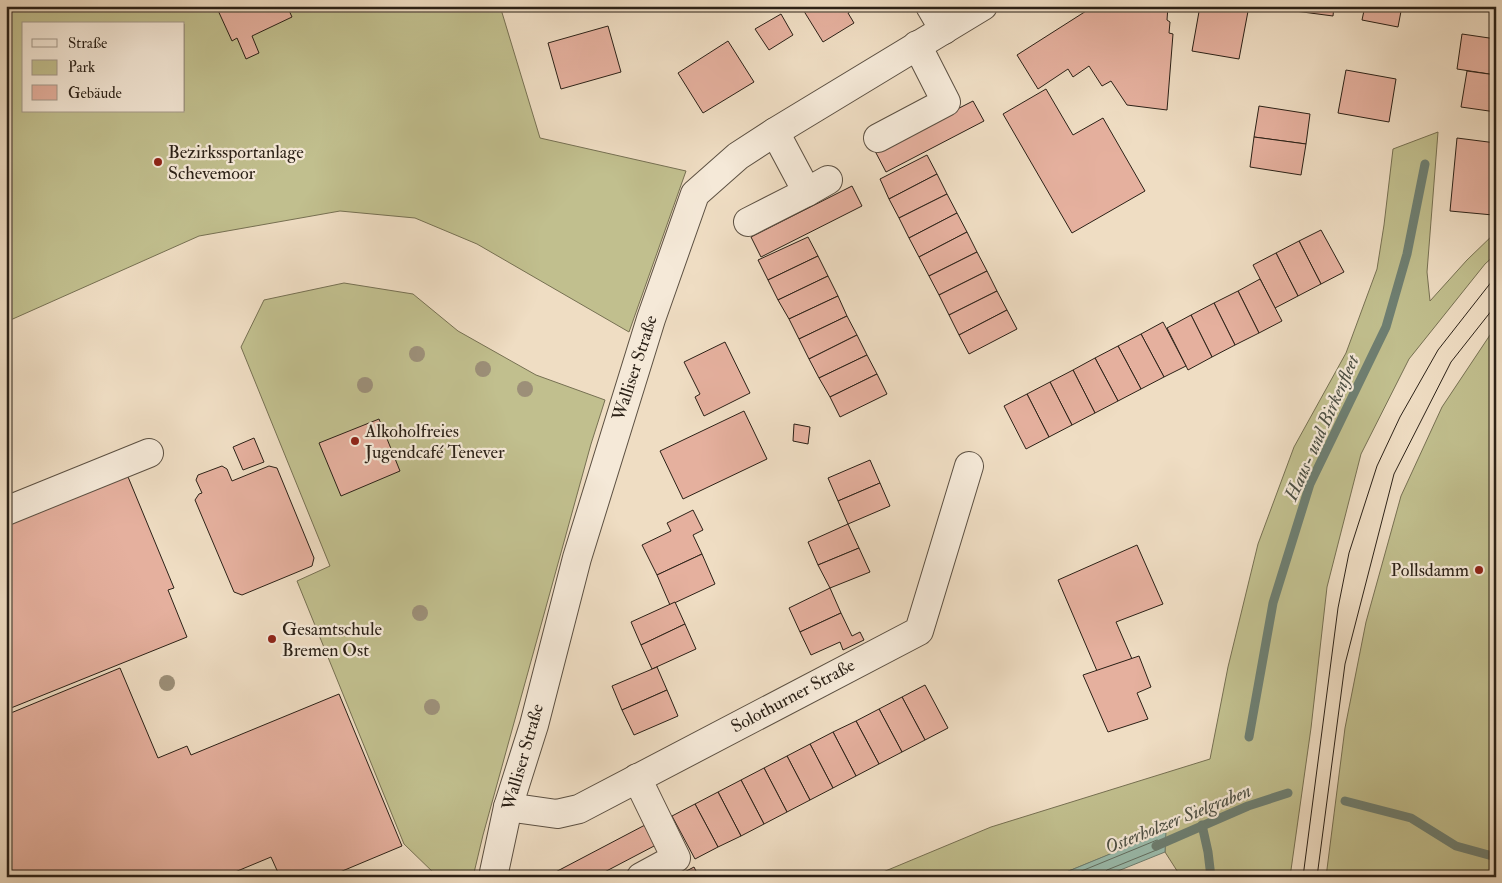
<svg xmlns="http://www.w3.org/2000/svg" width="1502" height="883" viewBox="0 0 1502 883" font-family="'IM FELL Double Pica',serif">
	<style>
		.green { fill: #c1bf8e; stroke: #767052; fill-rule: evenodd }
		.water { fill: #9bbdae; stroke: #6e7f72 }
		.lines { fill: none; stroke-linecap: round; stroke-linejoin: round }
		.shore { stroke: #636f62; stroke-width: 1 }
		.stream { stroke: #6e7f72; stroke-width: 9 }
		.building { fill: #e5b09e; stroke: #2b2117 }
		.minor-casing { stroke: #5c5042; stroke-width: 30 }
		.minor { stroke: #f5e9d8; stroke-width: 28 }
		.tram { stroke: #2b2117; stroke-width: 1 }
		.tree { fill: #9c8f78 }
		.poi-dot { fill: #8f2418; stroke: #f5e9d8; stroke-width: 2 }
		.labels { text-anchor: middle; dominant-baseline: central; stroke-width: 4.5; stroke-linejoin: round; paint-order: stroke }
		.poi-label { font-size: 18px; fill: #2b2117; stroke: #f5e9d8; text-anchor: start }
		.street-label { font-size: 18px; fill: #2b2117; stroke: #f5e9d8 }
		.water-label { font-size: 19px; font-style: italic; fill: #4d5044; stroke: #f5e9d8 }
	</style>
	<rect width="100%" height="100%" fill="#efddc3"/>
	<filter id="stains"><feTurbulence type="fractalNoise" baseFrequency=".004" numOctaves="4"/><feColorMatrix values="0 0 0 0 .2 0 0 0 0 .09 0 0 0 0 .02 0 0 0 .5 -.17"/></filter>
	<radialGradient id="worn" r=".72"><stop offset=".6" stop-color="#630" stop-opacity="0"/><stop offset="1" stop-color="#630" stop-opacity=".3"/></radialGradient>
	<g class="green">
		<path d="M6,6H500L540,138L686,171L629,332L477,244L415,218L340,211L199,236L6,322ZM24,24H184V111H24Z"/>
		<path d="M1438,132L1427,272L1430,301L1467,260L1496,232V254L1485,264L1409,359L1361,454L1327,587L1311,728L1290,877H1181L1165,852V832L1054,877H871L991,827L1210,759L1228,667L1258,544L1294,447L1346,353L1377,269L1384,225L1393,149Z"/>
		<path d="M344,283L413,294L458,331L536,375L605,400L591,444L483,835L473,877H438L404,844L297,581L330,566L241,347L264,300Z"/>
		<path d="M1496,326V877H1326L1345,728L1366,622L1401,496L1442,407Z"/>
	</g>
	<path class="water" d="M1166,831L1165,852L1103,877H1054Z"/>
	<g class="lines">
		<path class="shore" d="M1067,877L1157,840L1160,841L1159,849L1107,870L1104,873L1103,877"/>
		<g class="stream">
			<path d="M1249,737L1273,603L1310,484L1386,327L1407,254L1425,164"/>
			<path d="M1345,801L1411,818L1456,846L1496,857"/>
			<path d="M1202,825L1208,852L1211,877"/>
			<path d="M1156,846L1248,806L1288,793"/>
		</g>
	</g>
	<g class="building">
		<path d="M216,6H287L292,17L252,36L259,53L246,59L237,38L232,41Z"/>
		<path d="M805,6H857V7L848,13L854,23L823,42L802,8Z"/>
		<path d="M1094,6H1168L1167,20L1170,22L1169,33L1173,34L1167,110L1127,105L1111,81L1102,86L1089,66L1073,77L1068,69L1038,89L1017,55Z"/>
		<path d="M1200,6H1249L1239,59L1192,51Z"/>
		<path d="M1296,6H1334L1333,16L1295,11Z"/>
		<path d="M1365,6H1402L1398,27L1362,20Z"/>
		<path d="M781,14L793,35L769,50L755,29Z"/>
		<path d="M608,26L621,72L561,89L548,43Z"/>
		<path d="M1462,34L1496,39V75L1457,69Z"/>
		<path d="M728,41L754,82L703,113L678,73Z"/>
		<path d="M1346,70L1396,79L1389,122L1338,113Z"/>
		<path d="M1467,71L1496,75V112L1461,107Z"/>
		<path d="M1046,89L1073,135L1103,118L1145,191L1072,233L1003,114Z"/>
		<path d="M973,101L984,121L886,172L875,151Z"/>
		<path d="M1259,106L1310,114L1306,144L1254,137Z"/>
		<path d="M1254,137L1306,144L1301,175L1250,167Z"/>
		<path d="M1457,138L1496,143V192L1493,215L1450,211Z"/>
		<path d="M927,155L937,174L889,199L880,179Z"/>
		<path d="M937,174L947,194L899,218L889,199Z"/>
		<path d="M852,186L862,206L761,257L751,237Z"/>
		<path d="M947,194L957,213L909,238L899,218Z"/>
		<path d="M957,213L967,232L919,257L909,238Z"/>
		<path d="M1321,230L1344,272L1321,284L1299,241Z"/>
		<path d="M967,232L977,252L929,276L919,257Z"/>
		<path d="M808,237L818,256L768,280L758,260Z"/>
		<path d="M1299,241L1321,284L1298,296L1276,253Z"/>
		<path d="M977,252L987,271L939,295L929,276Z"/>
		<path d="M1276,253L1298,296L1275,308L1253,265Z"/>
		<path d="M818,256L828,276L778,300L768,280Z"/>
		<path d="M987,271L997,291L949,315L939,295Z"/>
		<path d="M828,276L838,296L789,319L778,300Z"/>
		<path d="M1260,279L1282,321L1259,333L1238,291Z"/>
		<path d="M997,291L1007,310L959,335L949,315Z"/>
		<path d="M1238,291L1259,333L1235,345L1214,303Z"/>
		<path d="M838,296L847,316L799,339L789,319Z"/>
		<path d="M1214,303L1235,345L1212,357L1191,315Z"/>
		<path d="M1007,310L1017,329L969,354L959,335Z"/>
		<path d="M1191,315L1212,357L1188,370L1167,328Z"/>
		<path d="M847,316L857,335L809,359L799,339Z"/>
		<path d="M1163,322L1186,366L1164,377L1141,334Z"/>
		<path d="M1141,334L1164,377L1141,389L1118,346Z"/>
		<path d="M857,335L867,355L819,378L809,359Z"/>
		<path d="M725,342L750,393L704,416L695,397L700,394L684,362Z"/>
		<path d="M1118,346L1141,389L1118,401L1095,358Z"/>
		<path d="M867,355L877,374L830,397L819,378Z"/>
		<path d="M1095,358L1118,401L1095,413L1073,370Z"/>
		<path d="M1073,370L1095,413L1072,425L1050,382Z"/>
		<path d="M877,374L887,394L840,417L830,397Z"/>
		<path d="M1050,382L1072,425L1049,437L1027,394Z"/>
		<path d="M1027,394L1049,437L1026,449L1004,406Z"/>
		<path d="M744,411L767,459L683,499L660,451Z"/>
		<path d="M379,419L400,471L341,496L319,443Z"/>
		<path d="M794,424L810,427L808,444L793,441Z"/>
		<path d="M254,438L264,462L243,470L233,447Z"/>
		<path d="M870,460L880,483L838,501L828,478Z"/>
		<path d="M222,466L227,469L232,481L269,466L277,468L314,558L312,566L242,595L234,592L195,500L199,494L202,493L196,480L198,475Z"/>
		<path d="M126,472L174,588L168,590L187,637L6,710V520Z"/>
		<path d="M880,483L890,506L848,524L838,501Z"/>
		<path d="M693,510L703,530L693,535L702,554L657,575L642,545L671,531L667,523Z"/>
		<path d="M848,524L859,548L818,565L808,542Z"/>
		<path d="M1137,545L1163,604L1116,622L1132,659L1097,671L1058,580Z"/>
		<path d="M859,548L870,572L830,588L818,565Z"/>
		<path d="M702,554L715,584L670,605L657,575Z"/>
		<path d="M830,588L841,613L800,632L789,608Z"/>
		<path d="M675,602L685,624L641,645L631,622Z"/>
		<path d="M841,613L852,636L860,632L864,640L843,650L840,642L811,655L800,632Z"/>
		<path d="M685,624L696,649L652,669L641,645Z"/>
		<path d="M1139,656L1151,687L1137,693L1148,719L1108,732L1083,675Z"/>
		<path d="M657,667L667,690L622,710L612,686Z"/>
		<path d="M120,668L158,758L187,746L191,755L339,694L402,846L328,877H280L271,857L223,877H6V715Z"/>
		<path d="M925,685L948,728L925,740L902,697Z"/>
		<path d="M667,690L678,716L634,735L622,710Z"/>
		<path d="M902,697L925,740L902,752L879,709Z"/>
		<path d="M879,709L902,752L879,764L856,721Z"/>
		<path d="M856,721L879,764L856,776L833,732Z"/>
		<path d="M833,732L856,776L833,788L810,744Z"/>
		<path d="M810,744L833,788L810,800L787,756Z"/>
		<path d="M787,756L810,800L787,812L764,768Z"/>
		<path d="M764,768L787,812L764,824L741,780Z"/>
		<path d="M741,780L764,824L741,836L718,792Z"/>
		<path d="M718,792L741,836L718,847L695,804Z"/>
		<path d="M695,804L718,847L695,859L672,816Z"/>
		<path d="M645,825L656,845L595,877H546Z"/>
		<path d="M694,867L699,877H675Z"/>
	</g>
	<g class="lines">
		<g class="minor-casing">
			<g id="minor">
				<path d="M930,6L944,30"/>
				<path d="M878,138L946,102L917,45"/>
				<path d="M807,192L828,180"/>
				<path d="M748,222L807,192L775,132"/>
				<path d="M6,511L149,453"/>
				<path d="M637,778L676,858L641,877"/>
				<path d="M508,807L557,814L579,809L919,631L969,466"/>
				<path d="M493,877L508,807L534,725L577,558L651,319L695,194L738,156L775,132L983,6"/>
			</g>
		</g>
		<use href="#minor" class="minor"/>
		<g class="tram">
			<path d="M1303,877L1338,608L1349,553L1377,466L1400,417L1438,350L1496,276"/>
			<path d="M1317,877L1345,664L1394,474L1451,362L1496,305"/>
		</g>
	</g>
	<g class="tree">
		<circle cx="417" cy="354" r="8"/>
		<circle cx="483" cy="369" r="8"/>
		<circle cx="365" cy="385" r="8"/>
		<circle cx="525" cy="389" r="8"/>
		<circle cx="420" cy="613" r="8"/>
		<circle cx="167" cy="683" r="8"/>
		<circle cx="432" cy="707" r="8"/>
	</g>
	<g class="poi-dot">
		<circle cx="158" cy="162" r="5"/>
		<circle cx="355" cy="441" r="5"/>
		<circle cx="1479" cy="570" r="5"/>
		<circle cx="272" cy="639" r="5"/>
	</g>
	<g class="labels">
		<g class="poi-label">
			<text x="168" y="152">Bezirkssportanlage<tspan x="168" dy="21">Schevemoor</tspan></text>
			<text x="365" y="431">Alkoholfreies<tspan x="365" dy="21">Jugendcafé Tenever</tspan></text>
			<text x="1469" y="570" text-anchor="end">Pollsdamm</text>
			<text x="282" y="629">Gesamtschule<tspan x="282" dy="21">Bremen Ost</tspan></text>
		</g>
		<g class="street-label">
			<text transform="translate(635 368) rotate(-72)">Walliser Straße</text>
			<text transform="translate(793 696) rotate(-28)">Solothurner Straße</text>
			<text transform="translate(523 757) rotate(-74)">Walliser Straße</text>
		</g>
		<g class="water-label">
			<text transform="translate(1322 428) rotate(-66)">Haus- und Birkenfleet</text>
			<text transform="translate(1178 819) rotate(-22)">Osterholzer Sielgraben</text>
		</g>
	</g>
	<rect width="1502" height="883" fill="none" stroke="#efddc3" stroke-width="25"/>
	<rect x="8" y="8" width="1487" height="868" fill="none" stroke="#2b2117" stroke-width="2.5"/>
	<rect x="12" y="12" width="1477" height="858" fill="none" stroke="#2b2117"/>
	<rect x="22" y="22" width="162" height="90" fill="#f5e9d8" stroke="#a4998b"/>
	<rect x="32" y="39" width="25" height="8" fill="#f5e9d8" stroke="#a4998b"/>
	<text x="68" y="48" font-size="15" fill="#2b2117">Straße</text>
	<rect x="32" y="60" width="25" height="15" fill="#c1bf8e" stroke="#a4998b"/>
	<text x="68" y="72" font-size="15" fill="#2b2117">Park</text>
	<rect x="32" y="85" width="25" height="15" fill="#e5b09e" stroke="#a4998b"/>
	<text x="68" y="98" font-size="15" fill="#2b2117">Gebäude</text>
	<rect width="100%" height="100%" filter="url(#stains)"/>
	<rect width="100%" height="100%" fill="url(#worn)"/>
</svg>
